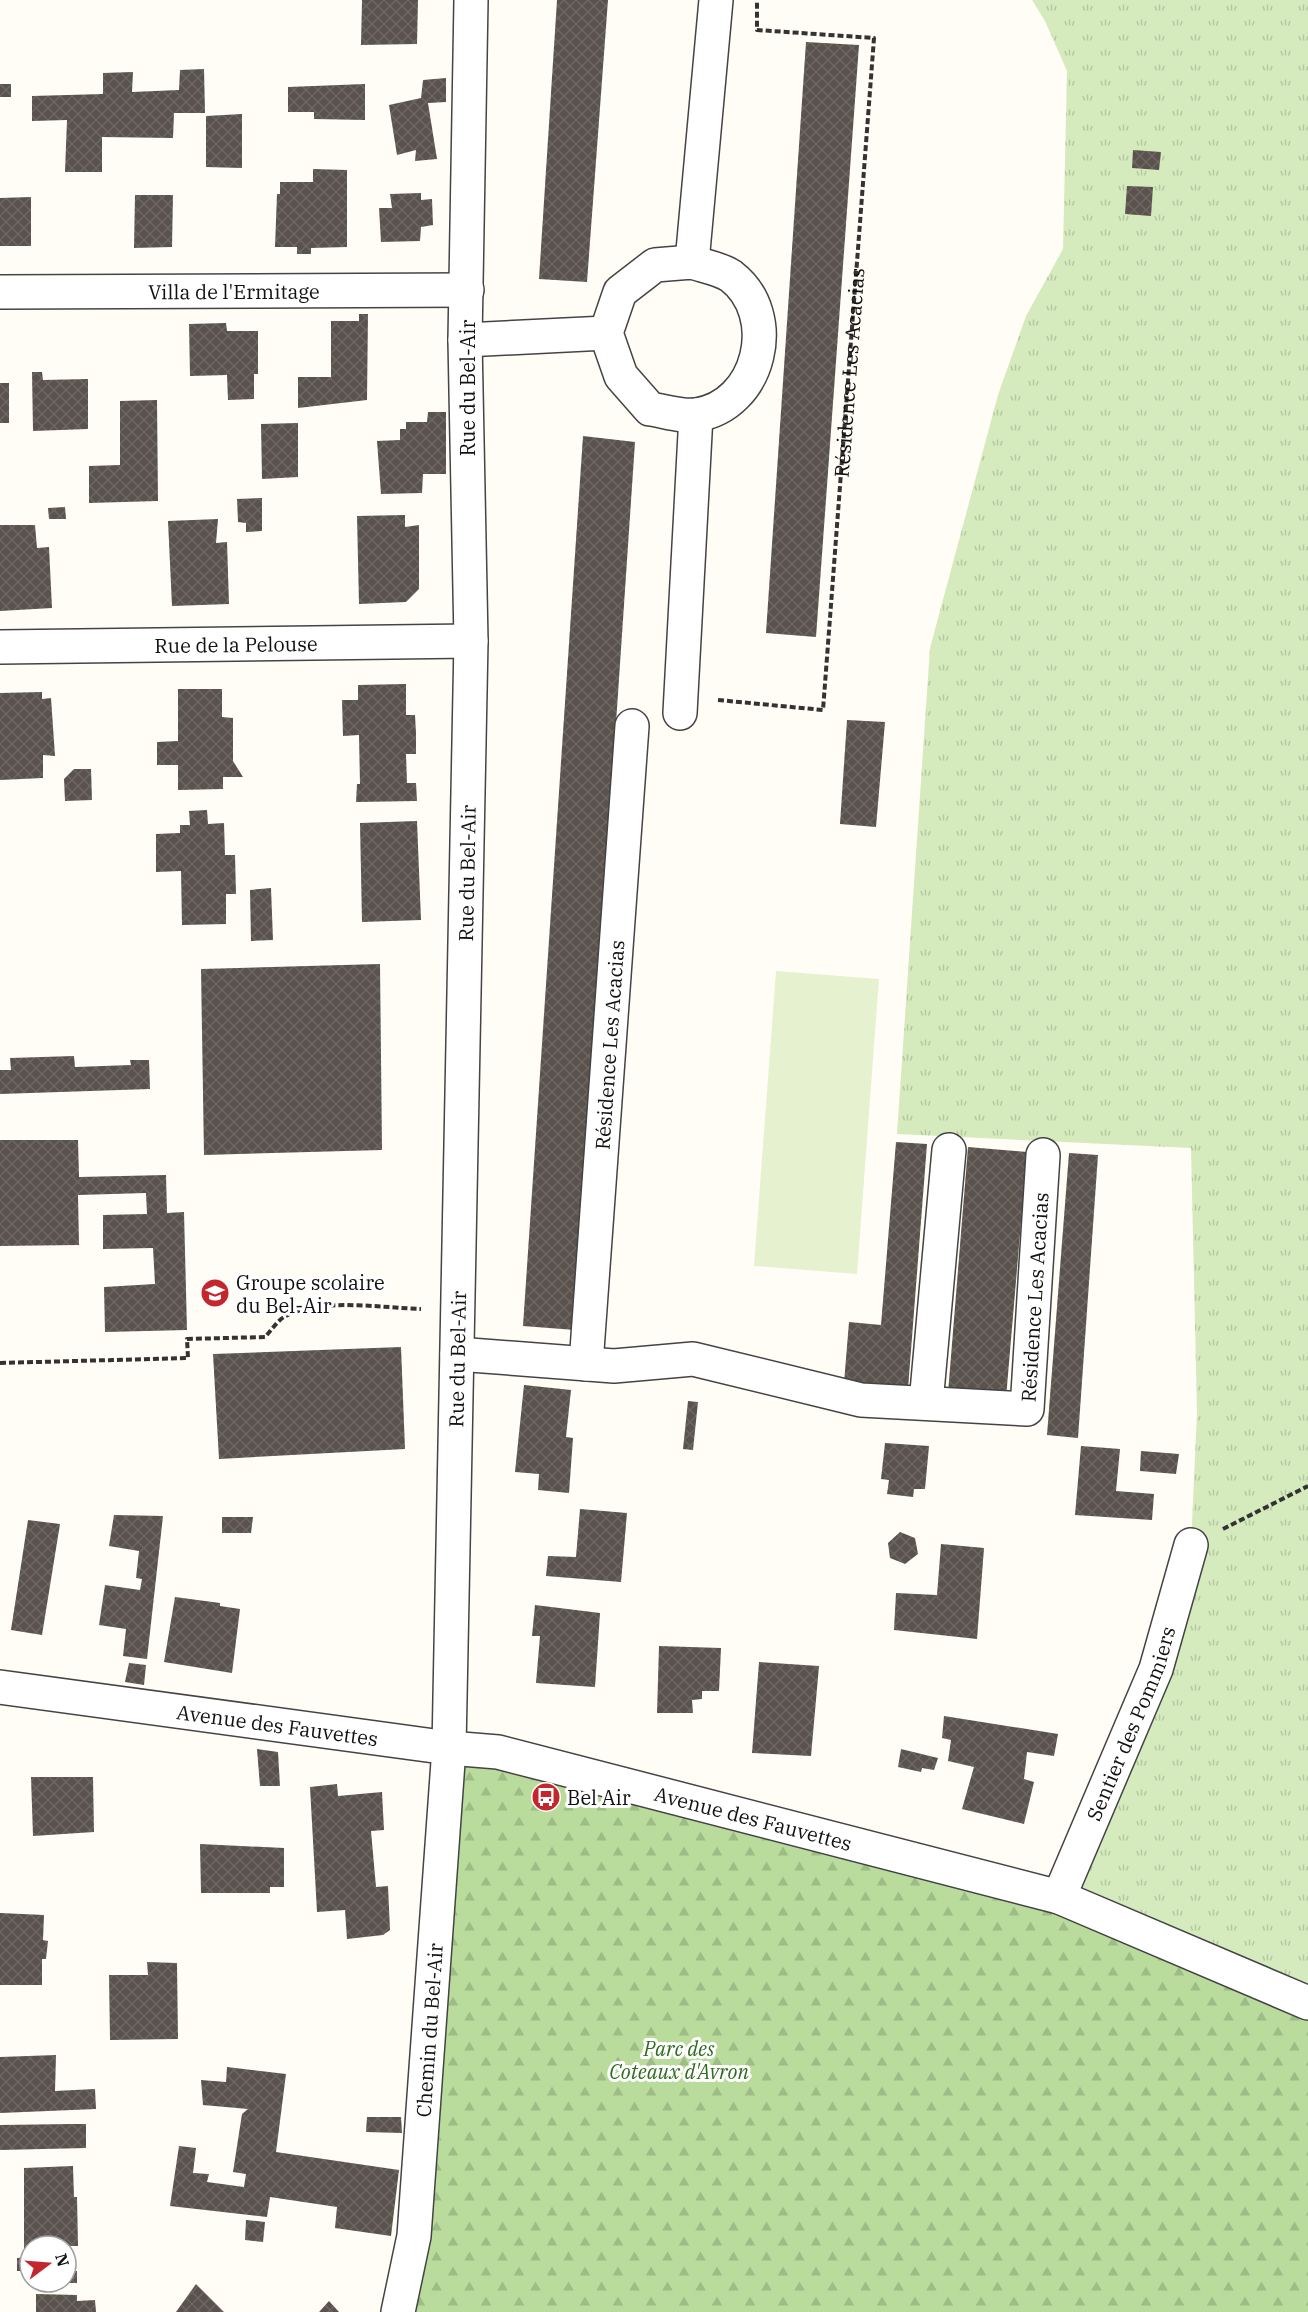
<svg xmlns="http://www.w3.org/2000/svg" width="1308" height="2312" viewBox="0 0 1308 2312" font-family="'IBM Plex Serif',serif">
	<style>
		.grass { fill: url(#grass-tufts) }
		.forest { fill: url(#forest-firs) }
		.pitch { fill: #e6f2cf }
		.building { fill: url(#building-cross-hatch) }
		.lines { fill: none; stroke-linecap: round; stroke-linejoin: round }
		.minor-casing { stroke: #444; stroke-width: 36 }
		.path { stroke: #333; stroke-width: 4; stroke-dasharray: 6 3; stroke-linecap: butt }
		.minor { stroke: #fff; stroke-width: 33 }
		.labels { text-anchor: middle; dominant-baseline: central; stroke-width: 6; stroke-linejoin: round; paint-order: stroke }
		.street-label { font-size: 20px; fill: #111; stroke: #fff }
		.poi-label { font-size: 20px; fill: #111; stroke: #fff; text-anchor: start }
		.park-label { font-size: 20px; font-style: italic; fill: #2f6b1f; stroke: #fff }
	</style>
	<defs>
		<pattern id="grass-tufts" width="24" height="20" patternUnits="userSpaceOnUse" patternTransform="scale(1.5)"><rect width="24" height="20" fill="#d5ebbd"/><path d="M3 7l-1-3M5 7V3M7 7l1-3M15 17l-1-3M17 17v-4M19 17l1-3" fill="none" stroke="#b6c8a1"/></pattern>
		<pattern id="forest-firs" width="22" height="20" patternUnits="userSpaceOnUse" patternTransform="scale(1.5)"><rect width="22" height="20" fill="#b9dc9c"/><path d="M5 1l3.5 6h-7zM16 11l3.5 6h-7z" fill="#9ebc85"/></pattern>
		<pattern id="building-cross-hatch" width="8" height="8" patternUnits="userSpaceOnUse" patternTransform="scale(1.5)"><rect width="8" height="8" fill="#5a524d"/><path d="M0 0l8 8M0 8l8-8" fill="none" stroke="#6d6662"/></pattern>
	</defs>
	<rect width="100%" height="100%" fill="#fffdf5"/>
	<path class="grass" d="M1032,0H1308V2003L1059,1897L1191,1545L1197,1413L1191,1148L897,1134L930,648L998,395L1026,316L1063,249L1067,71L1045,21Z"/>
	<path class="forest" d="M449,1748L1059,1897L1308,2003V2312H394Z"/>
	<path class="pitch" d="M776,971L879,979L857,1274L754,1266Z"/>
	<g class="building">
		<path d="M362,0H418L417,44L361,45Z"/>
		<path d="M557,0H608L587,282L539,279Z"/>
		<path d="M806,42L859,45L816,637L766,633Z"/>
		<path d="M204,69L205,113H174L173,138L102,137V172H65L67,120L32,121V96L103,94V73L133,72L132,92L179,90L180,70Z"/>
		<path d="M446,78V102L428,103L437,159L415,161L416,150L397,155L389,105L421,98L423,80Z"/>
		<rect x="0" y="84" width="11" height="13"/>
		<path d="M365,84V120L314,119V112H288V87Z"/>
		<path d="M242,114V168L206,167V116Z"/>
		<path d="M1133,150L1161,152L1159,170L1132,168Z"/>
		<path d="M313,169L347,170V247L311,248V254H297V247H275L277,194H280V182H313Z"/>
		<path d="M1127,186L1153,187L1151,216L1125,214Z"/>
		<path d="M421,193V200L432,199L433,225L421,227L420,241L381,242L379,208H392L390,194Z"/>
		<path d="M135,195H173L172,247L134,248Z"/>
		<path d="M31,197V246H0V198Z"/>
		<path d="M359,314H368L367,400L298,408V377H331V321H359Z"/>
		<path d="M226,323L227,331H258V374H254V399L228,400L227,375L190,376L189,324Z"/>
		<path d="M32,372H42L43,380L88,379V429L33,431Z"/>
		<rect x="0" y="383" width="9" height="40"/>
		<path d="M157,400L158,501L89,503V466L120,465V401Z"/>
		<path d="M428,412H446V474H423L422,493L381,494L377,441L400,440V429H406V422H427Z"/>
		<path d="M298,423V477L262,479L261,424Z"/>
		<path d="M583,436L635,442L575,1330L523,1326Z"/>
		<path d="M262,498V531L246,532V523L238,522L237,499Z"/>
		<path d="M65,507L66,519H49L48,508Z"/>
		<path d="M405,515V527L419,525V589L406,602L359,604L357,516Z"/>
		<path d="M218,519L216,543L227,542L229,604L172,606L168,521Z"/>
		<path d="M0,525H35L37,548L49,547L52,608L0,611Z"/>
		<path d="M406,684V715H415L416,733V754H406L407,783H416L417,801L356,802L357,784H360L359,735L343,736L342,700H358V685Z"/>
		<path d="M178,689H222V717L233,718V761L243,777H223V789L178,790V765H157V742L178,741Z"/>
		<path d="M42,692V699L51,698L55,756L43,755V778L0,780V693Z"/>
		<path d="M847,720L885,722L876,827L840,824Z"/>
		<path d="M74,769H91L92,800L65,801L64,779Z"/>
		<path d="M207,810L208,824L224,823L225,855H235L236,894H226V924L182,925L181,871L156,872V834L180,833V825H190L189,811Z"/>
		<path d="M417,821L421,920L362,922L360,823Z"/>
		<path d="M271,888L273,940L251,941L250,890Z"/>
		<path d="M380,964L382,1150L204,1155L201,969Z"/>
		<path d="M74,1056L75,1067L131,1065L130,1060H149L150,1089L0,1094V1070H11L10,1058Z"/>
		<path d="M0,1140H78L79,1177L166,1175L167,1213L184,1212L187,1330L105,1332L104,1287L155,1284L153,1248L103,1249V1215L147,1214L146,1193L78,1195L79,1245L0,1246Z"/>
		<path d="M896,1142L927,1144L908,1389L844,1383L849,1322L881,1325Z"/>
		<path d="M968,1147L1027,1152L1006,1398L948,1393Z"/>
		<path d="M1069,1153L1098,1155L1078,1438L1047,1435Z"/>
		<path d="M401,1347L405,1449L219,1459L213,1354Z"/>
		<path d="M524,1385L571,1390L566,1437L573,1438L569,1493L538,1490L539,1474L515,1472Z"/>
		<path d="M688,1401L698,1402L693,1450L683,1449Z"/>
		<path d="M885,1443L929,1446L925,1489H914L913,1497L887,1494L889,1480L881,1479Z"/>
		<path d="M1081,1446L1120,1449L1116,1491L1154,1494L1152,1520L1075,1515Z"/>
		<path d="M1141,1451L1179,1454L1176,1474L1140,1471Z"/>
		<path d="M580,1509L627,1513L621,1582L546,1576L548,1556L576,1557Z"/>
		<path d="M114,1515L163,1516L147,1659L123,1656L126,1629L99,1625L105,1585L140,1590L142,1579L136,1578L139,1551L109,1546Z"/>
		<path d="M222,1517H253L251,1533H222Z"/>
		<path d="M28,1520L60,1524L42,1635L11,1630Z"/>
		<path d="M900,1532L915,1538L918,1554L905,1564L890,1558L888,1543Z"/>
		<path d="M941,1544L984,1548L977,1639L894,1630L896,1593L937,1595Z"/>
		<path d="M175,1597L220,1603V1606L240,1609L232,1673L164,1662Z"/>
		<path d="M535,1605L600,1613L595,1687L536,1683L540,1636H532Z"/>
		<path d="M659,1646L721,1648L719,1691H702V1699L692,1700L693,1713H657Z"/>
		<path d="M759,1662L819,1666L811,1756L752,1753Z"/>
		<path d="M129,1663L146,1665L144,1685L125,1682Z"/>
		<path d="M944,1716L1058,1734L1054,1756L1027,1752L1024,1779L1034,1782L1024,1824L962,1809L974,1767L948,1761L951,1740L942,1738Z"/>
		<path d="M257,1749L278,1752L280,1786H260Z"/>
		<path d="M901,1749L938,1758L934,1770L922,1768L921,1772L898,1767Z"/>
		<path d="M31,1777H93L94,1832L33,1836Z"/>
		<path d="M337,1784L338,1796L382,1792L384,1830L371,1831L376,1887L388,1886L390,1930L383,1935L347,1939L345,1910L317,1912L310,1787Z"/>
		<path d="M200,1844L284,1848V1887H270V1893H201Z"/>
		<path d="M0,1913L44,1915L43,1940L48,1941L46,1959H42V1985H0Z"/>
		<path d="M147,1962L177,1963L178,2039L110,2040L109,1975H148Z"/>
		<path d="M56,2055L55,2091L95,2089L96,2109L0,2113V2057Z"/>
		<path d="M227,2067L286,2074L276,2152L399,2170L391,2236L335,2228L337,2207L270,2197L267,2217L170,2206L179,2146L196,2148L193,2173L209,2174L207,2182L244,2187L246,2174L233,2172L242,2114L248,2109L203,2105L201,2080L226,2082Z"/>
		<path d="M367,2117H401L402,2133L366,2132Z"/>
		<path d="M72,2124H86V2148L0,2150V2125Z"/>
		<path d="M73,2166L74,2197H77L78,2246H30V2250H24V2168Z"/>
		<path d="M246,2220L265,2222L263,2242L245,2240Z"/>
		<path d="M30,2257V2271H17V2258Z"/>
		<rect x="66" y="2271" width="11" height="12"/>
		<path d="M196,2284L224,2312H176Z"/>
		<path d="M36,2294L77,2295V2301L95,2300L96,2312H36Z"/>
		<path d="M329,2301L339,2312H319Z"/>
	</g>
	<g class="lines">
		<g class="minor-casing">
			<g id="minor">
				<path d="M692,262C704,266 721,269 731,276C782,315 760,406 696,415C683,417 664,411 650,409L621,376L606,333L620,292L655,265Z"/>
				<path d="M692,262L716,0"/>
				<path id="s2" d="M0,292L467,290"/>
				<path d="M465,340L606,333"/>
				<path id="s3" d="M0,647L471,641"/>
				<path d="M680,713L696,415"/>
				<path id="s4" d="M457,1354L614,1366L693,1359L861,1400L1027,1409L1043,1155"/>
				<path id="s5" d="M586,1364L632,726"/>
				<path d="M926,1403L949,1150"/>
				<path id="s6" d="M0,1687L449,1748L498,1752L1059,1897L1308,2003"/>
				<path id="s7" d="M1059,1897L1156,1669L1191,1545"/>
				<path id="s8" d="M398,2312L414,2236L449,1748L471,641L465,340L471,0"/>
			</g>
		</g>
		<g class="path">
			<path id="s1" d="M718,700L823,710L874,38L757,30V0"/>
			<path d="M0,1363L188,1358L187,1339L265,1337C271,1331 277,1321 284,1317C317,1297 383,1308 421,1309"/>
			<path d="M1223,1529L1308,1486"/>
		</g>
		<use href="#minor" class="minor"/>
	</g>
	<defs>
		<g id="school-disc" transform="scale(1.5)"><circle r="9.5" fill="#c4262e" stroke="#fff"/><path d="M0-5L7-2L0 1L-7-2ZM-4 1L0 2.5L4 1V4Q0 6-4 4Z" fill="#fff"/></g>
		<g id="bus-disc" transform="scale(1.5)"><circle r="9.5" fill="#c4262e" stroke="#fff"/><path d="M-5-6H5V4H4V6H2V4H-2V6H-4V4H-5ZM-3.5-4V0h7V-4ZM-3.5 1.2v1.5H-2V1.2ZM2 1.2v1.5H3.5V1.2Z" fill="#fff"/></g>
	</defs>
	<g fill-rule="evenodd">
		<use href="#school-disc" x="215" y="1293"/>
		<use href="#bus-disc" x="546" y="1797"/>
	</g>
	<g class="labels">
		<g class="street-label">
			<text stroke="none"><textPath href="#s2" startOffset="234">Villa de l'Ermitage</textPath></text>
			<text stroke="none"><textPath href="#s1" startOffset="444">Résidence Les Acacias</textPath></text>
			<text transform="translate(467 388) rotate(-90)">Rue du Bel-Air</text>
			<text stroke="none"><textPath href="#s3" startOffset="236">Rue de la Pelouse</textPath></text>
			<text stroke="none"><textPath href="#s8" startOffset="1442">Rue du Bel-Air</textPath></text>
			<text stroke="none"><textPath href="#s5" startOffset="320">Résidence Les Acacias</textPath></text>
			<text stroke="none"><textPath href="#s4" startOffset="688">Résidence Les Acacias</textPath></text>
			<text stroke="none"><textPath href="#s8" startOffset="956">Rue du Bel-Air</textPath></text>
			<text stroke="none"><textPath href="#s7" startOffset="188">Sentier des Pommiers</textPath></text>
			<text stroke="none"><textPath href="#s6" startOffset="280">Avenue des Fauvettes</textPath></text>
			<text stroke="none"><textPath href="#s6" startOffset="766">Avenue des Fauvettes</textPath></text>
			<text stroke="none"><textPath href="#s8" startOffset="284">Chemin du Bel-Air</textPath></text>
		</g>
		<g class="poi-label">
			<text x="236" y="1282">Groupe scolaire<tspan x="236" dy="23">du Bel-Air</tspan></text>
			<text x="567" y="1797">Bel Air</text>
		</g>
		<g class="park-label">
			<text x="679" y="2048">Parc des<tspan x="679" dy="23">Coteaux d'Avron</tspan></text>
		</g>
	</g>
	<g transform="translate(48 2264) rotate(74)"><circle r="28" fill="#ffffff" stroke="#a0a0a0" stroke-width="1.5"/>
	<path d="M0-4.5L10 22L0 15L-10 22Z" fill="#c4262e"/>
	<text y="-9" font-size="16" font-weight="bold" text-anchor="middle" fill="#111111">N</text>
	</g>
</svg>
